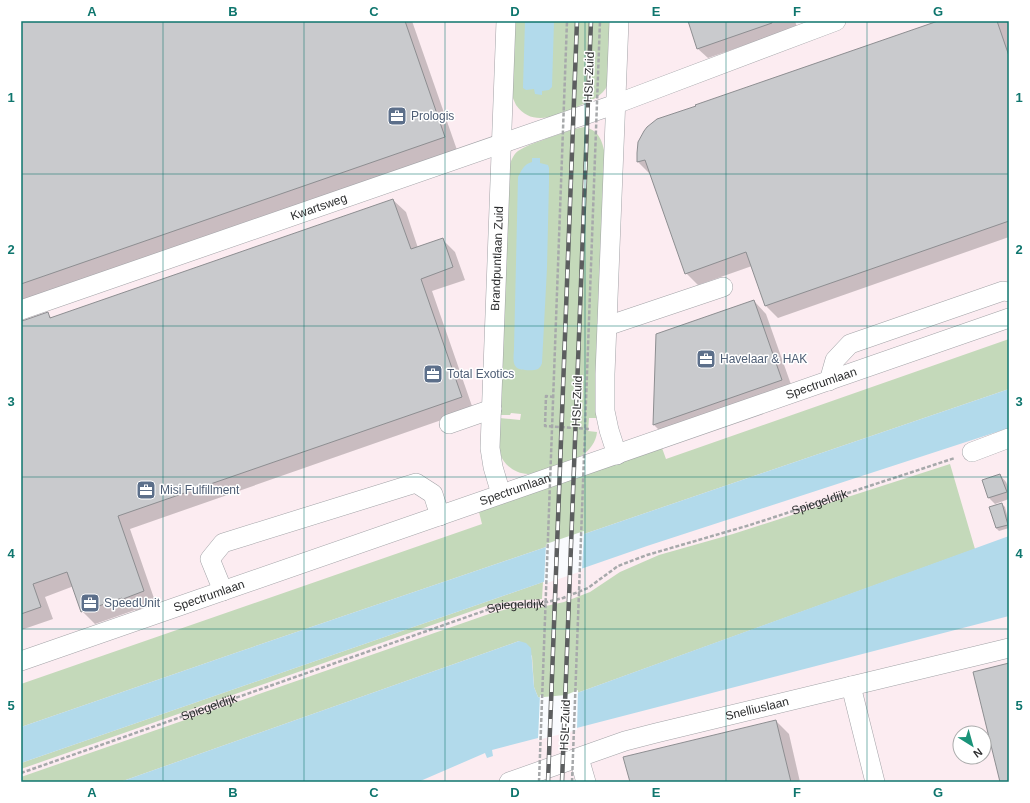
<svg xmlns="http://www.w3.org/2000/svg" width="1030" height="803" viewBox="0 0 1030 803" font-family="Helvetica,sans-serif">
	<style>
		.industrial { fill: #fcecf1; fill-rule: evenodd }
		.green { fill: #c4d9ba }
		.water { fill: #b2daeb }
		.pier { fill: #f9fbfe }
		.shadow { fill: #0003 }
		.building { fill: #c9cacd; stroke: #8d8e91 }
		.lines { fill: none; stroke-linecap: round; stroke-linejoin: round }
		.minor-casing { stroke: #a2a3a7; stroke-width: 20 }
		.path { stroke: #a7a9ab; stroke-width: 2.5; stroke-dasharray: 4 2; stroke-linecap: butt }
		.minor { stroke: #fff; stroke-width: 19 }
		.rail-casing { stroke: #5c5e5f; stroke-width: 4.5 }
		.rail { stroke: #fff; stroke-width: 3; stroke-dasharray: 9; stroke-linecap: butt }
		.path-bridge { stroke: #a7a9ab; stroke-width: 2.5; stroke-dasharray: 4 2; stroke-linecap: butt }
		.grid { fill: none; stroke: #0f766e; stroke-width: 1; stroke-opacity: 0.55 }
		.labels { text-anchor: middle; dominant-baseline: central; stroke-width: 3; stroke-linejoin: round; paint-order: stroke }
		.street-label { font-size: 12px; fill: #2b2c2d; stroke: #fff }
		.service-label { font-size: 12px; fill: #4e5e75; stroke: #fff; text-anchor: start }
		.neatline { fill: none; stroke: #0f766e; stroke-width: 1.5 }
		.grid-label { font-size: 13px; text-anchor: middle; font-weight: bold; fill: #0f766e }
	</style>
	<rect width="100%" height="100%" fill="#f9fbfe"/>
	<path class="industrial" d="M21,21H1009V782H21ZM960,733H984V757H960Z"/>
	<g class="green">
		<path d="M513,21H611L608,84C603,97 589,101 577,107C558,115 532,128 516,105C514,101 512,96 511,91C511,84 512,77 512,70C512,54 513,37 513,21Z"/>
		<path d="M584,127C599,130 602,140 605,154L597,418H589L588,431L597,432C596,442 590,450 581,456C571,461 538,474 528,474C516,474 503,465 500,453C497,442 499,429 499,418L520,420L521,414L511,413L510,415H499L509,167C511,161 513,155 518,151C527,145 538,142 548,138C560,134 572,129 584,127Z"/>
		<path d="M1009,339V389L241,651L21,727V684L482,524L479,512L662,448L666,459Z"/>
		<path d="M950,464L975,549L566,697L544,699L538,697L534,687L532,656L519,641L120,782H21V777L489,614L511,608H537L564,602L590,592L620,572L659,555L733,534Z"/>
		<path d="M543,582L542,599C525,600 508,601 492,604L21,769V763Z"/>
	</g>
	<g class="water">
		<path d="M525,21H554L552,87L549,90L542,91V95L535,94L534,89L526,90L523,88V87Z"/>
		<path d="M532,158H540V163L548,165L549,168V182L547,268L542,363C541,366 540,367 538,369C534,371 519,371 516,367C512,363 514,354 514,348L518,177C521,171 524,164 532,162Z"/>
		<path d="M1009,389V428L647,546L21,763V727L241,651Z"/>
		<path d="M1009,536V616L492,750L493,756L487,758L485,753L418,782H120L519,641L526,643L531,648L534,687L538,697L544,699L566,697Z"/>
	</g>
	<g class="pier">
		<path d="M584,531L582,571L544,584L546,544Z"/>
		<path d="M578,690L577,730L538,740L540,695L544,697L566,695Z"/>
	</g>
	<g class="shadow">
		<path d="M21,21H412L457,150L21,301Z"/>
		<path d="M689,21H795L797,27L708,58L698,49Z"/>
		<path d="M935,21H1009V237L778,318L766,306L752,266L698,285L686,273L650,174L638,162V153L936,23Z"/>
		<path d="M393,200L406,212L418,248L442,239L455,252L465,280L432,291L473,409L130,529L156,604L136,611L135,610L95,624L82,611L74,586L45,597L53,619L21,630V328L47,314L52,318Z"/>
		<path d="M754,301L766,314L794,393L666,437L654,425Z"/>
		<path d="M1000,475L1006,482L1009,489V499L995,504L989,498Z"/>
		<path d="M1002,504L1005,507L1009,523V528L999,531L996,528L991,507Z"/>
		<path d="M776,721L789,734L800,782H631Z"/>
	</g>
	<g class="building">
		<path d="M21,21H405L445,137L21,284Z"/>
		<path d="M688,21H772V23L697,49Z"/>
		<path d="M938,21H997L1009,56V221L765,306L746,252L685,274L645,160L637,162V153L638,142L644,131L647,127L657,119L696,106L695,105Z"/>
		<path d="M393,199L411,249L443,238L453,267L421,279L462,397L118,516L144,591L123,599L122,598L81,612L67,572L33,584L41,607L21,614V321L25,320L48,312L50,318Z"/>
		<path d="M754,300L782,380L653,425L656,334Z"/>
		<path d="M1000,474L1007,492L988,498L982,480Z"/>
		<path d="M1002,503L1008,525L996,528L989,507Z"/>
		<path d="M1009,663V782H1000L973,672Z"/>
		<path d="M776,720L791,782H630L623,757Z"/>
	</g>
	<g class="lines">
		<g class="minor-casing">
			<g id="minor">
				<path id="s2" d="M21,310L616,104L836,21"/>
				<path d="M607,326L723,287"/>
				<path d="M829,381L835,360L850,344L1003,291L1009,292"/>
				<path d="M449,424L492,409"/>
				<path d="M972,452L1009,438"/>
				<path d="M617,455L609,430L605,411V374L619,21"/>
				<path id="s3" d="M501,494L493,467L490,448L506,21"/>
				<path d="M223,591L210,559L223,543L416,483L433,494L440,516"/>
				<path id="s4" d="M21,661L1009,318"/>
				<path d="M851,686L875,782"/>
				<path d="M579,758L586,782"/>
				<path id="s5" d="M509,782L625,741L656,733L1009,648"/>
			</g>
		</g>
		<g class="path">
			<path d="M554,397L546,396L545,426L590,429"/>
			<path id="s1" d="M21,773L501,605L539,604L563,598L588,588L618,566L647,555L750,525L955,458"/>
		</g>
		<use href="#minor" class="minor"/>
		<g class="rail-casing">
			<g id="rail">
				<path d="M548,782L577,21"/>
				<path d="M562,782L591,21"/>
			</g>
		</g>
		<use href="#rail" class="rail"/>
		<g class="path-bridge">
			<path d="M539,782L567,21"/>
			<path d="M572,782L600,21"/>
		</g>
	</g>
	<path class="grid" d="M163,21V782M304,21V782M445,21V782M585,21V782M726,21V782M867,21V782M21,174H1009M21,326H1009M21,477H1009M21,629H1009"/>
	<defs>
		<g id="office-square" transform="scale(1)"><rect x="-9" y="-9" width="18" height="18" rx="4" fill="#5c6f8a" stroke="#fff"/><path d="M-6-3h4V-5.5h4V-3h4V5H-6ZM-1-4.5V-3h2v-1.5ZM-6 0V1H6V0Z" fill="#fff"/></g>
	</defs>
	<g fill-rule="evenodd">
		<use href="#office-square" x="397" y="116"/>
		<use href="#office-square" x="706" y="359"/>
		<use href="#office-square" x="433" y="374"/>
		<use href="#office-square" x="146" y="490"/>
		<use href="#office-square" x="90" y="603"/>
	</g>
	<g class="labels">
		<g class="street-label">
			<text transform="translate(589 77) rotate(-88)">HSL-Zuid</text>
			<text stroke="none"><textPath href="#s2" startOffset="315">Kwartsweg</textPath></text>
			<text stroke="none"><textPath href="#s3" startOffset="237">Brandpuntlaan Zuid</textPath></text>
			<text stroke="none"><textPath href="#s4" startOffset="847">Spectrumlaan</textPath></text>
			<text transform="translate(577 401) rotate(-88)">HSL-Zuid</text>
			<text stroke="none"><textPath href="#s4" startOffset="523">Spectrumlaan</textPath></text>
			<text stroke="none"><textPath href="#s1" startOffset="847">Spiegeldijk</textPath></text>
			<text stroke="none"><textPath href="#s4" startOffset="199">Spectrumlaan</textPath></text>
			<text stroke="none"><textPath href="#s1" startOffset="523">Spiegeldijk</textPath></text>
			<text stroke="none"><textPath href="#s1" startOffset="199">Spiegeldijk</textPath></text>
			<text stroke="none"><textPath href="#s5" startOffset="259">Snelliuslaan</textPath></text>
			<text transform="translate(565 725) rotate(-88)">HSL-Zuid</text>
		</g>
		<g class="service-label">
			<text x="411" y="116">Prologis</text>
			<text x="720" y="359">Havelaar &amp; HAK</text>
			<text x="447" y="374">Total Exotics</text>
			<text x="160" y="490">Misi Fulfillment</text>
			<text x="104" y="603">SpeedUnit</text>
		</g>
	</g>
	<rect width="1030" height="803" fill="none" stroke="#ffffff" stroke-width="44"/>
	<g transform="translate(972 745) rotate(143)"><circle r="19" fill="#ffffff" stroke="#aaabab"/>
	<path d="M0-3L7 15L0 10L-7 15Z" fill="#1a9379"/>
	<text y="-6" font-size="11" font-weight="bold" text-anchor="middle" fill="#2b2c2d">N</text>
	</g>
	<rect x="22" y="22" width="986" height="759" class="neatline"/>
	<g class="grid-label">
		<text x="92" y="16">A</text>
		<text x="233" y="16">B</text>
		<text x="374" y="16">C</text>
		<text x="515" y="16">D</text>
		<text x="656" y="16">E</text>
		<text x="797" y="16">F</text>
		<text x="938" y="16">G</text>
		<text x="11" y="102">1</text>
		<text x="1019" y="102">1</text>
		<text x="11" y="254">2</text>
		<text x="1019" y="254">2</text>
		<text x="11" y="406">3</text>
		<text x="1019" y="406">3</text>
		<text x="11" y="558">4</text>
		<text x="1019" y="558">4</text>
		<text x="11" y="710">5</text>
		<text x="1019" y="710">5</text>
		<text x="92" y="797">A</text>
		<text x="233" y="797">B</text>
		<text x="374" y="797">C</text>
		<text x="515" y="797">D</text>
		<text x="656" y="797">E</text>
		<text x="797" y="797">F</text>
		<text x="938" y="797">G</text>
	</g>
</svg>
